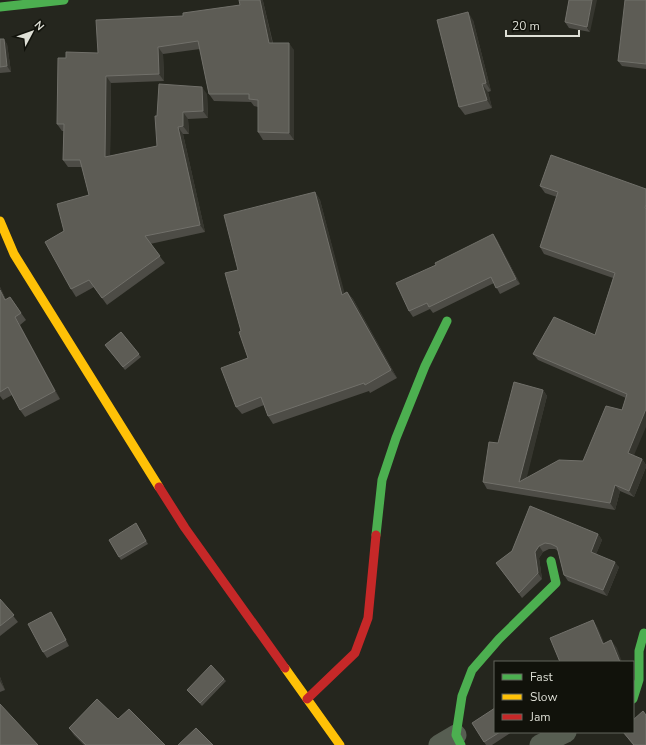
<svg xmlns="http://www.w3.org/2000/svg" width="646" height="745" viewBox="0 0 646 745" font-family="'Nunito Sans',sans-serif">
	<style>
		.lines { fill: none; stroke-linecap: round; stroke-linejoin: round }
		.street { stroke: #575e52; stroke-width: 21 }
		.fast { stroke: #4caf50; stroke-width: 9 }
		.slow { stroke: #ffc107; stroke-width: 9 }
		.jam { stroke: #c62828; stroke-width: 9 }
		.wall { fill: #4d4c46 }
		.shaded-wall { fill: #36362f }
		.building { fill: #5d5c55; stroke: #71706a }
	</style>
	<rect width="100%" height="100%" fill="#25261e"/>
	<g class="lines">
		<g class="street">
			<path d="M439,745L456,735"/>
			<path d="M540,745L566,732"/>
		</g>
		<g class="fast">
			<path d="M0,7L64,0"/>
			<path d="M376,535L382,480L396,438L425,366L447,321"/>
			<path d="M633,699L639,680V651L644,633"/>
			<path d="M461,745L456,735L462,696L472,670L499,639L556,583L551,561"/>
		</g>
		<g class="slow">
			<path d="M0,221L14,254L159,487"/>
			<path d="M285,668L340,745"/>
		</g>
		<g class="jam">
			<path d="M159,487L185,528L285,668"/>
			<path d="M307,699L355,653L368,618L376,535"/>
		</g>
	</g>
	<g class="wall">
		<path d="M260,0H262L263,1L273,43L294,50V140H263L258,132V107L254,106L251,102L214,101L209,94L200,49L163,54L164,81L111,83L110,156L157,146V116L207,94L208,118L188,119L189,134H183L205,232L150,244L165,263L107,305L94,287L76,297L71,289L64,231L89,195L82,167H68L63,160L64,131H62L57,124L66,58L98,53L183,16L240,5Z"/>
		<path d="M569,0L590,32L569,28L565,22Z"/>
		<path d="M646,0V69L622,66L618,61Z"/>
		<path d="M473,20L491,91L488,92L492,108L465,115L459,107Z"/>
		<path d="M0,39L7,44L11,72L0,73Z"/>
		<path d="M540,186L646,189L634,456L642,459L646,465V467L634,497L620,491L615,510L487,489L483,482L498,443L543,390L547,396L526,478L583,461L622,410L626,398L538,360L533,354L595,335L613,278L544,254L540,247L557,197L545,193Z"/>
		<path d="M315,192L320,200L344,293L347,292L353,299L397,378L370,393L369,391L273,424L268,416L264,405L242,414L236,407L248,358L241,331L238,270Z"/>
		<path d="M493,234L497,240L520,284L500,294L494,283L433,313L430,309L413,317L409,311L436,265Z"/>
		<path d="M0,287L6,300L10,297L26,320L20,325L60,399L25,417L20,410L12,395L3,400L0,396Z"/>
		<path d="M121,332L141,357L125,370L105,345Z"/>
		<path d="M530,506L598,534L602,540L596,554L619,567L607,596L568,581L564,575L558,551L555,549H549L543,552L539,558L542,579L522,598L496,563L512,551Z"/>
		<path d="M136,523L148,544L121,560L119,557Z"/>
		<path d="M0,599L18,622L0,636Z"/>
		<path d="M55,618L69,646L47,658L43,652Z"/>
		<path d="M0,677L5,690L0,692Z"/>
		<path d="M224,679L226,681L202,706L187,690Z"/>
		<path d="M118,719L165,745H84L74,735L69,728Z"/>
		<path d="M472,723L495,732H512L492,745H486Z"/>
		<path d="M623,732L646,745H633Z"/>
	</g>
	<g class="shaded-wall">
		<path d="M260,0H262L263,1L274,50L269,43Z"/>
		<path d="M592,0H597L590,32L587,27Z"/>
		<path d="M468,12L473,20L491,91L486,83Z"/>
		<path d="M4,39L7,44L11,72L7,66Z"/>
		<path d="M289,43L294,50V140L289,133Z"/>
		<path d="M158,47L163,54L164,81L159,74Z"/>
		<path d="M106,76L111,83L110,164L105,157Z"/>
		<path d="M482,84L488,92L492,108L487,100Z"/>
		<path d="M202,87L207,94L208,118L203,111Z"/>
		<path d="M183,112L188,119L189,134L183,126Z"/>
		<path d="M178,127L183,134L205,232L200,225Z"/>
		<path d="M315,192L320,200L347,302L342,295Z"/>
		<path d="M493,234L497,240L520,284L516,279Z"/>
		<path d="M0,287L10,308L5,300L0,290Z"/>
		<path d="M347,292L353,299L397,378L391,370Z"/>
		<path d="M15,317L20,325L60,399L55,391Z"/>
		<path d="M543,390L547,396L524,489L519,482Z"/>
		<path d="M646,409V427L632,460L628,453Z"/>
		<path d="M642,459L646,465V467L634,497L629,491Z"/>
		<path d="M615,485L620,491L615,510L610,503Z"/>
		<path d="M598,534L602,540L595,557L591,552Z"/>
		<path d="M539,546L543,552L539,558L542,579L538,573L535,552Z"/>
		<path d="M615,562L619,567L607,596L603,590Z"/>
		<path d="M51,612L55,618L69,646L66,640Z"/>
		<path d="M593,620L598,628L608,652L603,644Z"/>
		<path d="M611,640L617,648L622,662H620Z"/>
		<path d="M0,677L5,690L1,683L0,681Z"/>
	</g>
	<g class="building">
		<path d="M239,0H260L269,43H289V133L258,132V100L249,99V94H209L198,41L158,47L159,74L106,76L105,157L157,146L155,116H157L159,84L202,87L203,111L183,112V126L178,127L200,225L145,236L160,256L102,298L89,280L71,289L45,242L64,231L57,204L89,195L80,160H63L64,124H57L58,58H66V52L98,53L96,20L183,16V13L240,5Z"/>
		<path d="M569,0H592L587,27L565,22Z"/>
		<path d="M625,0H646V64L618,61Z"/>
		<path d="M468,12L486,83L482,84L487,100L459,107L437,20Z"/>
		<path d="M0,39H4L7,66L0,67Z"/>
		<path d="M551,155L646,189V204L645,208H646V409L628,453L642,459L629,491L615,485L610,503L483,482L489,442L498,443L514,382L543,390L519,482L559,460L583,461L606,406L622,410L627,394L533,354L554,317L595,335L615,273L540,247L558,192L540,186Z"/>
		<path d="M315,192L342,295L347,292L391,370L365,385L364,383L268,416L261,397L236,407L221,368L248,358L239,332L241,331L225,273L238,270L224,215Z"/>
		<path d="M493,234L516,279L496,288L491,277L429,307L427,303L409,311L396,283L436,265L435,263Z"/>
		<path d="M0,290L5,300L10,297L21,313L15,317L55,391L20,410L8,387L0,392Z"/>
		<path d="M121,332L139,354L123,367L105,345Z"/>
		<path d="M530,506L598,534L591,552L615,562L603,590L564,575L557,547L551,544L545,543L539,546L535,552L538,573L519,593L496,563L512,551Z"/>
		<path d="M136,523L146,541L119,557L109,540Z"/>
		<path d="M0,599L14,615L0,626Z"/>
		<path d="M51,612L66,640L43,652L28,624Z"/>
		<path d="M593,620L603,644L611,640L620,662H560L550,638Z"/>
		<path d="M211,665L224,679L200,703L187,690Z"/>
		<path d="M97,699L118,719L129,709L165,745H86L69,728Z"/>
		<path d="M0,704L38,745H0Z"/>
		<path d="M495,708V732H500L484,742L472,723Z"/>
		<path d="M643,711L646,715V745H634L623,732H633V720Z"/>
		<path d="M196,728L213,745H178Z"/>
	</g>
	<rect x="494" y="661" width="140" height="72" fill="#11120b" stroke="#63645c"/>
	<rect x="502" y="674" width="20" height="6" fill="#4caf50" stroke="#63645c"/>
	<text x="530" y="681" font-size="12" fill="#dedfd6">Fast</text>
	<rect x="502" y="694" width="20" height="6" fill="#ffc107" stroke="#63645c"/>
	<text x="530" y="701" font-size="12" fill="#dedfd6">Slow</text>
	<rect x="502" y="714" width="20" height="6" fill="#c62828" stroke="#63645c"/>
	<text x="530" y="721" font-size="12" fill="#dedfd6">Jam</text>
	<g transform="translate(32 32) rotate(49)" stroke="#11120b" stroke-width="3" paint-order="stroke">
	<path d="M0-3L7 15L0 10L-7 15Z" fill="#dedfd6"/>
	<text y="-6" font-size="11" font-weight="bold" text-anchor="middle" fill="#dedfd6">N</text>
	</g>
	<path d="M506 30v6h73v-6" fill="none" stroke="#dedfd6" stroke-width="2"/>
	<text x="512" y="30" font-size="12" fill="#dedfd6" stroke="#11120b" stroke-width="3" paint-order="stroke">20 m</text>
</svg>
